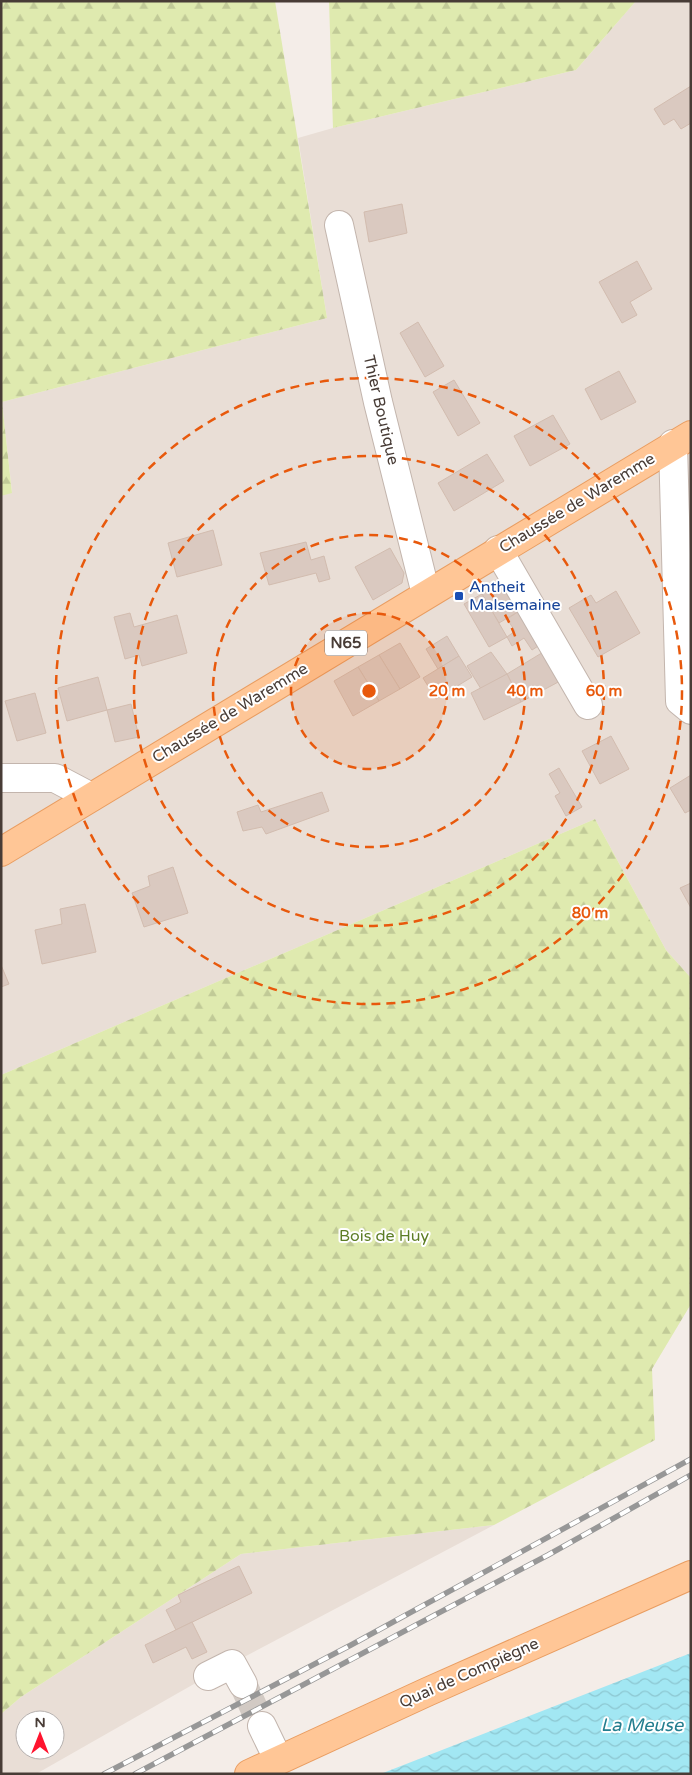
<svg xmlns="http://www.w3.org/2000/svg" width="692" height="1775" viewBox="0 0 692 1775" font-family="'Varela Round',sans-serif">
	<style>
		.residential { fill: #e9ded6; fill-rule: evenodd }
		.forest { fill: url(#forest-firs) }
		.water { fill: url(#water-waves) }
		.building { fill: #dac9c0; stroke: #d2bcaf }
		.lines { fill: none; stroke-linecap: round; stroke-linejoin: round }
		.minor-tunnel { stroke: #d2cac4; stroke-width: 28; stroke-dasharray: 28 14; stroke-linecap: butt }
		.minor-casing { stroke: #c3b5ad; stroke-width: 30 }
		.major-casing { stroke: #e99d61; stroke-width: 30 }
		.minor { stroke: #fff; stroke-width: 28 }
		.major { stroke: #ffc696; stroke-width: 28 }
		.rail-casing { stroke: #979797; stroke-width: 5.5 }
		.rail { stroke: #fff; stroke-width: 4; stroke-dasharray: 11; stroke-linecap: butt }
		.ring { fill: none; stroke: #e8590c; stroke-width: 2.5; stroke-dasharray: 9 6 }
		.transit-dot { fill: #1a4fb4; stroke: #fff; stroke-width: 2 }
		.labels { text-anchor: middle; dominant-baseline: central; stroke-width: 4; stroke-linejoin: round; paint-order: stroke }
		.shield { fill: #fff; stroke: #7f7672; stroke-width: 1 }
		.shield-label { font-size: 15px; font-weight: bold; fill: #483c36 }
		.street-label { font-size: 16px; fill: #483c36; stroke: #fff }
		.transit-label { font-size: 16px; fill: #164399; stroke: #fff; text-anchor: start }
		.park-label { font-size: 16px; fill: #5d7d26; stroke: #fff }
		.water-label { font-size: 18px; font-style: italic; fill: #247e8f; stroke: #fff }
		.centre { fill: #e8590c; stroke: #fff; stroke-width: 2.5 }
		.ring-label { font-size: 15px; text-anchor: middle; font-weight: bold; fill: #e8590c; stroke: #fff; stroke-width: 4; stroke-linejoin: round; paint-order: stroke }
	</style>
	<defs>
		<pattern id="forest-firs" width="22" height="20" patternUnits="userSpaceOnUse" patternTransform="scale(1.25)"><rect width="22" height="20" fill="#dfeaaf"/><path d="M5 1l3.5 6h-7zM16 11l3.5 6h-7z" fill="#c1ca97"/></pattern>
		<pattern id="water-waves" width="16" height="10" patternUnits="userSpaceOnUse" patternTransform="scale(1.25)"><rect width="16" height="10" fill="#a2e7f3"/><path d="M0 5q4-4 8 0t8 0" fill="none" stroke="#8dc7d1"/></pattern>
	</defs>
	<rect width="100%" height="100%" fill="#f4ede8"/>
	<g class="residential">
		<path d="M636,1H691V978L666,950L595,819L1,1075V496L12,492L2,402L327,318L298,138L333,128L576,70Z"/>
		<path d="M494,1525L208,1676L36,1774H1V1714L21,1697L241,1554ZM25,1720H55V1750H25Z"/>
	</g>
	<g class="forest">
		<path d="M1,1H275L327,318L2,402L12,493L1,496Z"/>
		<path d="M329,1H636L576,70L333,128Z"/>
		<path d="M595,819L666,950L691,978V1304L652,1369L655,1440L494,1525L241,1554L21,1697L1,1714V1075Z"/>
	</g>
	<path class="water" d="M691,1653V1774H381L383,1773Z"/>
	<g class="building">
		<path d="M691,86V123L681,129L674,119L664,125L654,109Z"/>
		<path d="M402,204L407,233L369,242L364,212Z"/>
		<path d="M637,261L652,289L630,302L637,315L622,323L599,282Z"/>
		<path d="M418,322L444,366L425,377L400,333Z"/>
		<path d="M619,371L636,402L601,420L585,389Z"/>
		<path d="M454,380L480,423L458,436L433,392Z"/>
		<path d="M553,415L570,444L530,466L514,436Z"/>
		<path d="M487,454L504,481L454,511L438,483Z"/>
		<path d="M213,530L222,565L177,577L168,543Z"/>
		<path d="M306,542L311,560L324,556L330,579L319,582L316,573L269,585L260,553Z"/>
		<path d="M390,548L404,573L402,583L373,600L355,567Z"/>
		<path d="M504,581L521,610L499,623L482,594Z"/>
		<path d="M616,591L640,633L598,657L569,608L591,595L596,603Z"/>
		<path d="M482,594L507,637L489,647L464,604Z"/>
		<path d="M521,610L543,643L532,650L524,638L512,646L507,637L515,631L507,619Z"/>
		<path d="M130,613L134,627L177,615L187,653L142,666L139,655L125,659L114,617Z"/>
		<path d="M447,636L459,656L438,669L426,649Z"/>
		<path d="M400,643L420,677L400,689L379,655Z"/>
		<path d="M545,651L562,680L521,702L507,674Z"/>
		<path d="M491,652L507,674L481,689L467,666Z"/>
		<path d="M379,655L400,689L379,701L358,667Z"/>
		<path d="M459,656L472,677L436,699L423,678Z"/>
		<path d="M358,667L379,701L353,716L334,681Z"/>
		<path d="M507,674L521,702L484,720L471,693Z"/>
		<path d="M98,677L107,710L67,721L58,688Z"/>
		<path d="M35,693L46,733L17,741L5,701Z"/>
		<path d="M131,704L139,737L115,742L107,710Z"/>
		<path d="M611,736L629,769L600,784L582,751Z"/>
		<path d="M559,768L582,807L566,816L555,796L560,793L549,774Z"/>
		<path d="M691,775V810L685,813L670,788Z"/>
		<path d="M322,792L329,811L266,834L262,827L243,831L237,812L258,805L261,812Z"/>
		<path d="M173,867L188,913L144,927L132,893L150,886L148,876Z"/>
		<path d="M691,883V908L680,888Z"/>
		<path d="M85,904L96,952L42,964L35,930L62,924L60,909Z"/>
		<path d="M1,965L9,984L1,987Z"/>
		<path d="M239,1566L252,1593L176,1630L166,1610L181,1602L178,1595Z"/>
		<path d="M192,1622L207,1652L192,1659L186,1647L153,1663L145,1645Z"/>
	</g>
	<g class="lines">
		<path class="minor-tunnel" d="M243,1684L262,1726"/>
		<g class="minor-casing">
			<g id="minor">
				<path d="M339,225L378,402L426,594"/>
				<path d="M673,444L680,701L691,710"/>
				<path d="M498,550L588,705"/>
				<path d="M1,778H55L91,797"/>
				<path d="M208,1676L232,1664L243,1684"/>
				<path d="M262,1726L278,1759"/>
			</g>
		</g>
		<g class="major-casing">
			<g id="major">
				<path d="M1,852L691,435"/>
				<path d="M249,1774L427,1692L691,1575"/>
			</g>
		</g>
		<use href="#minor" class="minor"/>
		<use href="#major" class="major"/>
		<g class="rail-casing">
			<g id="rail">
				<path d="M104,1774L351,1645L691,1459"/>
				<path d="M135,1774L548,1555L691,1475"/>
			</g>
		</g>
		<use href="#rail" class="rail"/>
	</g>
	<circle cx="369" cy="691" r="78" fill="#e8590c" fill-opacity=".12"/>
	<g class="ring">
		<circle cx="369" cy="691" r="78"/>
		<circle cx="369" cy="691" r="156"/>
		<circle cx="369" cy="691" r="235"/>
		<circle cx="369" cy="691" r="313"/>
	</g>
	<rect class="transit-dot" x="454" y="591" width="10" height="10" rx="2.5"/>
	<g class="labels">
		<rect class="shield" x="325" y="630.5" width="42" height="25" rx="4"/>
		<g class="shield-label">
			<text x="346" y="643">N65</text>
		</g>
		<g class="street-label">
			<text transform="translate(381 410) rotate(77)">Thier Boutique</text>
			<text transform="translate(577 503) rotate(-31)">Chaussée de Waremme</text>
			<text transform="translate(230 713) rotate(-31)">Chaussée de Waremme</text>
			<text transform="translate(469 1673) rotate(-24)">Quai de Compiègne</text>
		</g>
		<g class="transit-label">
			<text x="469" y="587">Antheit<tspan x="469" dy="18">Malsemaine</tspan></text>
		</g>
		<g class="park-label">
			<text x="384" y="1236">Bois de Huy</text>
		</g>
		<g class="water-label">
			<text x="642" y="1725">La Meuse</text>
		</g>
	</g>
	<circle cx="369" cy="691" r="8" class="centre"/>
	<g class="ring-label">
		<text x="447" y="696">20 m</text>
		<text x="525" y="696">40 m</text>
		<text x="604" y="696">60 m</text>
		<text x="590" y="918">80 m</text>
	</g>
	<rect width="692" height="1775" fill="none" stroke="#483c36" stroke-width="5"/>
	<g transform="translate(40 1735)"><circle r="24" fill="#ffffff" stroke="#b6b1af"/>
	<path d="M0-4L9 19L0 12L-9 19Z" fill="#ff142e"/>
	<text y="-8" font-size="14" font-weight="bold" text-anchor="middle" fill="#483c36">N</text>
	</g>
</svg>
